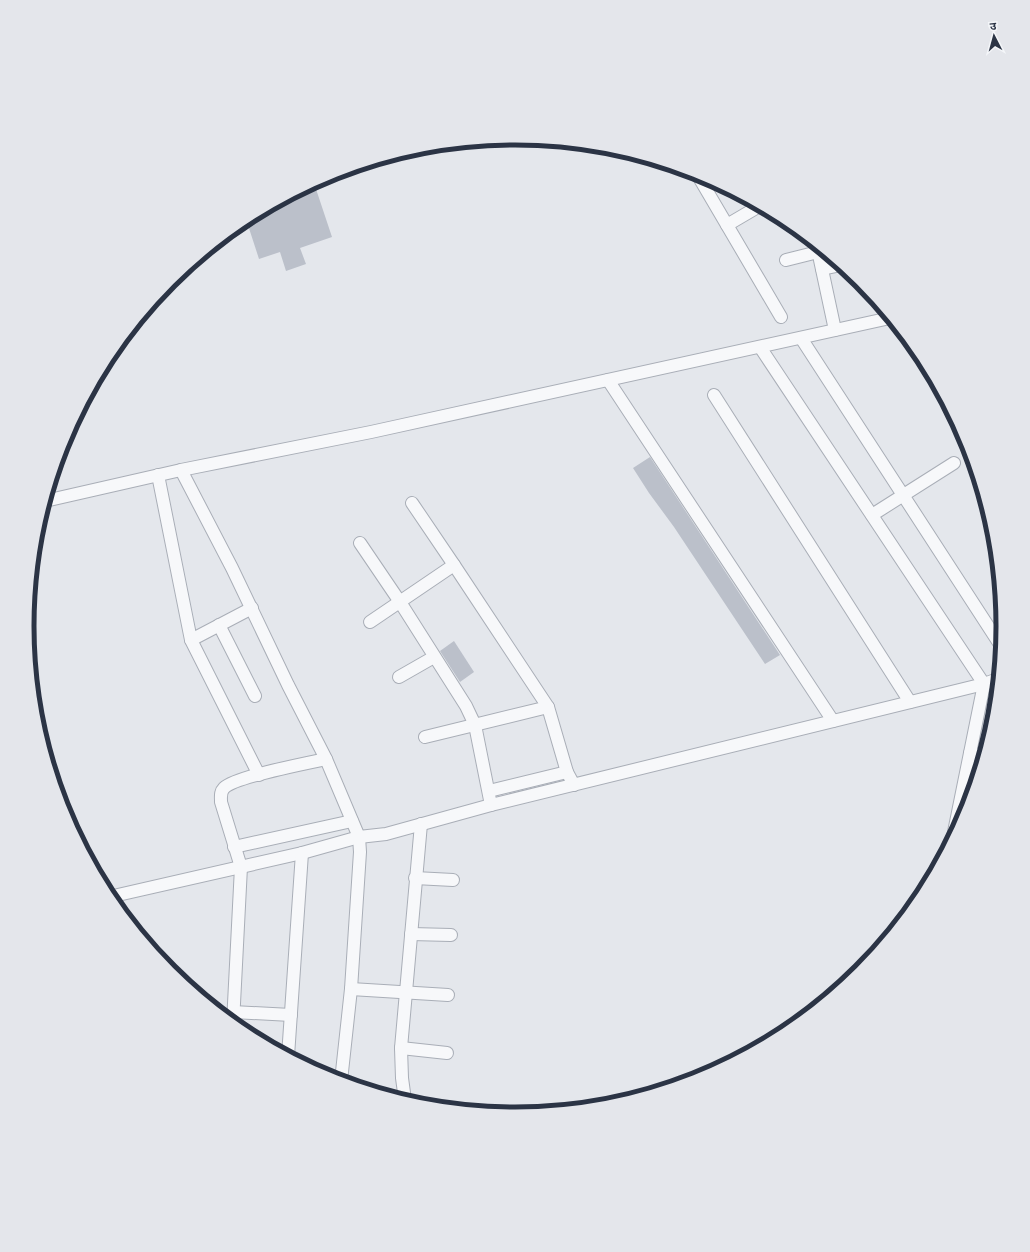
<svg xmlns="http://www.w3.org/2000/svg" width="1030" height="1252" viewBox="0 0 1030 1252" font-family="'Exo 2','Noto Sans Devanagari',sans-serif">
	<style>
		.building { fill: #bbc0ca }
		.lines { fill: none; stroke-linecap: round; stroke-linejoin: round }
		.street-casing { stroke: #a9aeb7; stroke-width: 14 }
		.street { stroke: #f7f8fa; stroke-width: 12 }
		.rim { fill: none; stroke: #2b3445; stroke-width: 5 }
	</style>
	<rect width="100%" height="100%" fill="#e4e7ec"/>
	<g class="building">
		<path d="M314,183L332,237L300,248L306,264L286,271L280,252L259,259L246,219Z"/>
		<path d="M650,457L780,655L765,664L674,527L649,493L633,468Z"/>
		<path d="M454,641L474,672L460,682L440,651Z"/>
	</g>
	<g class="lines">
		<g class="street-casing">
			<g id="street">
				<path d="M697,174L781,317"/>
				<path d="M727,225L756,208L761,207"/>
				<path d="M817,246L835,330"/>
				<path d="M786,260L818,252"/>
				<path d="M822,269L841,265"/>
				<path d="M801,338L1001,646"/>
				<path d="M760,347L984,684L953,837"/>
				<path d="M608,380L833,721"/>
				<path d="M714,395L910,702"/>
				<path d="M181,470L232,568L288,685L326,759L359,837L360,852L351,989L341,1081"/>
				<path d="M158,475L191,640L259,775"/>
				<path d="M45,501L181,470L371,432L890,318"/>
				<path d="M412,503L454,565L548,707L567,772L574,785"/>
				<path d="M872,515L954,463"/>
				<path d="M360,543L400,602L466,706L475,725L491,805"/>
				<path d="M370,622L454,565"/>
				<path d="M219,625L255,696"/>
				<path d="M191,640L252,608"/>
				<path d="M399,677L434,657"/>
				<path d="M425,737L548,707"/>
				<path d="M970,753L983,756"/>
				<path d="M489,791L567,772"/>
				<path d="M234,847L352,821"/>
				<path d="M415,878L453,880"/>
				<path d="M109,897L302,853L359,837L386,834L491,805L984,684L998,679"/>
				<path d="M411,934L451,935"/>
				<path d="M351,989L448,995"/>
				<path d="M233,1012L291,1015"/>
				<path d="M233,1023L241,867L221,802C221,796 220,792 224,788C235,777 307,763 326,759"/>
				<path d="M401,1048L447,1053"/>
				<path d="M288,1056L302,853"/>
				<path d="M405,1100L402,1078L401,1048L421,824"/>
			</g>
		</g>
		<use href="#street" class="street"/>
	</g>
	<path d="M0 0H1030V1252H0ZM34 626a481 481 0 1 1 962 0a481 481 0 1 1-962 0Z" fill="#e4e6eb" fill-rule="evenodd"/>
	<path class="rim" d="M34 626a481 481 0 1 1 962 0a481 481 0 1 1-962 0Z"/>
	<g transform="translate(994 36) rotate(354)" stroke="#f4f6f9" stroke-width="3" paint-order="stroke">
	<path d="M0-3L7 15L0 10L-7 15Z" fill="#2b3445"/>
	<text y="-6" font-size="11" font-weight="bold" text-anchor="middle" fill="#2b3445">उ</text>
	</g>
</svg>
